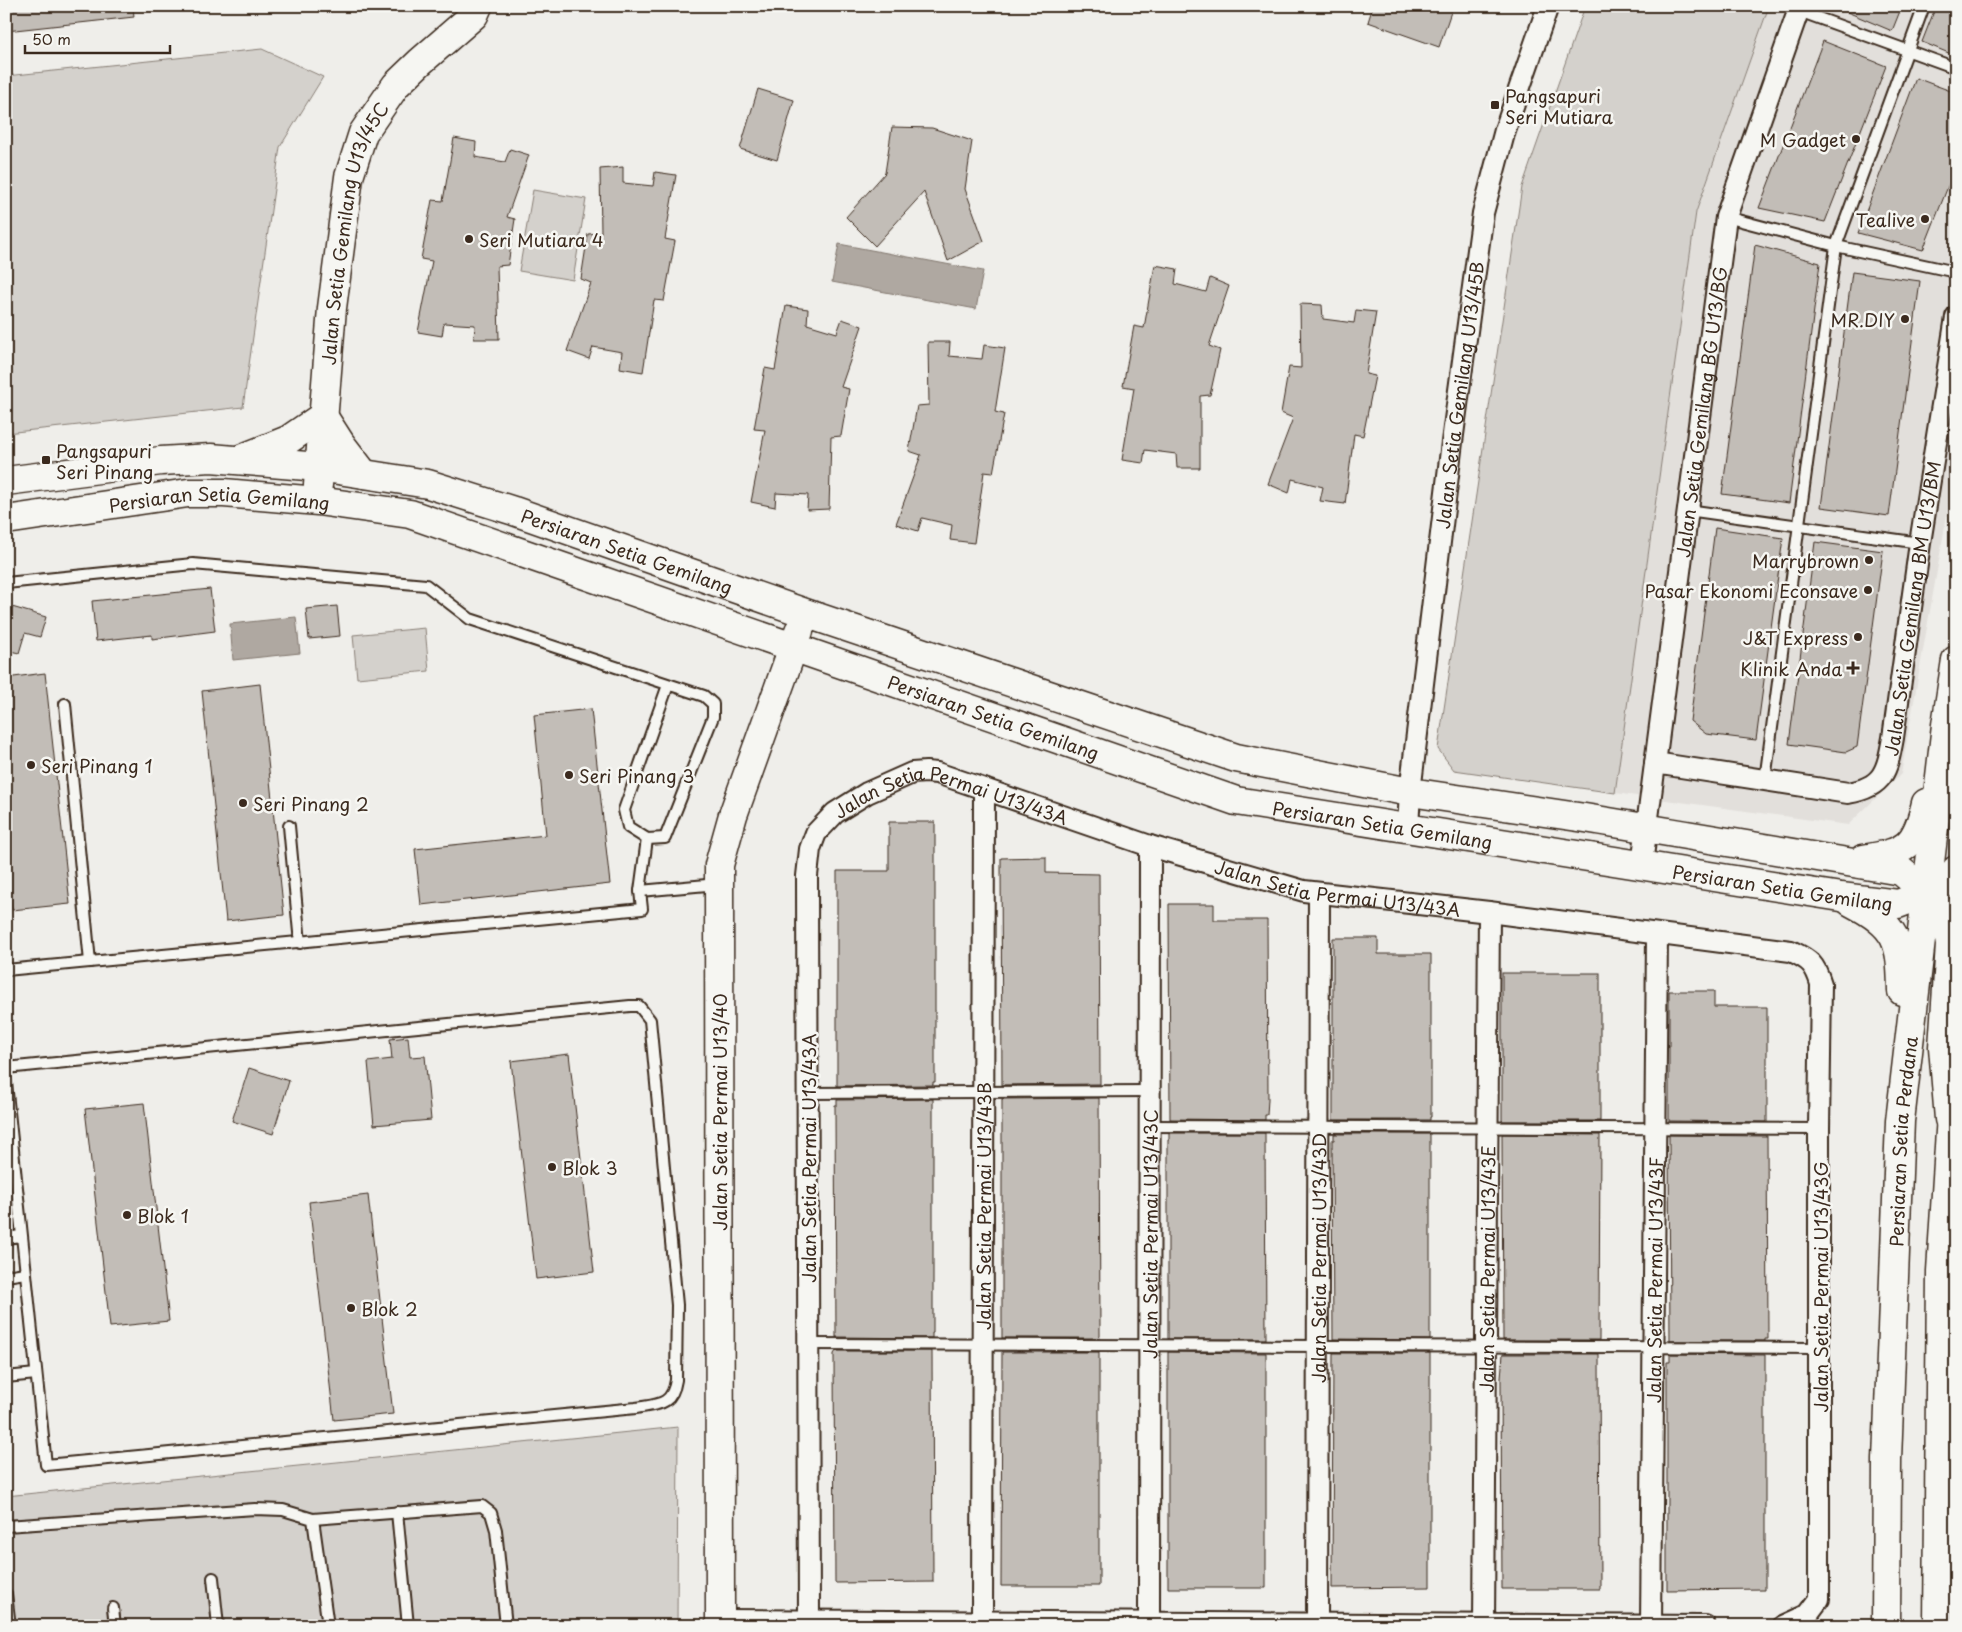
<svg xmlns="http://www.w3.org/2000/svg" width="1962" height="1632" viewBox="0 0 1962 1632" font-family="'Playpen Sans',sans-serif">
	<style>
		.built { fill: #e2dfdb }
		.green { fill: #d4d1cc; stroke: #887e75 }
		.water { fill: #afa8a1; stroke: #81766d }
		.building { fill: #c2bdb7; stroke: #3b2a1e }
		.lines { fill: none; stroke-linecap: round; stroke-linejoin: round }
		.lane-casing { stroke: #3b2a1e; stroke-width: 14 }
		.street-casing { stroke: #3b2a1e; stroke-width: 24 }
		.secondary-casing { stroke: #3b2a1e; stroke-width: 31 }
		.lane { stroke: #f6f6f2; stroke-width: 10 }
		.street { stroke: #f6f6f2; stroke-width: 20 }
		.secondary { stroke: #f6f6f2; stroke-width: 28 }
		.poi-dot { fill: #3b2a1e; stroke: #f6f6f2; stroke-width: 2 }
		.labels { text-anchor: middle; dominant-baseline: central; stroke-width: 5; stroke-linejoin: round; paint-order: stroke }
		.poi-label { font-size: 18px; fill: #3b2a1e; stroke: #f6f6f2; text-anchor: start }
		.street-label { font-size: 18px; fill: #3b2a1e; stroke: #f6f6f2 }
	</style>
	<rect width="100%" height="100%" fill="#efeeea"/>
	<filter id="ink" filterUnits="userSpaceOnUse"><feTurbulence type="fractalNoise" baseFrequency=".02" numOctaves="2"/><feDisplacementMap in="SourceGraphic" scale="10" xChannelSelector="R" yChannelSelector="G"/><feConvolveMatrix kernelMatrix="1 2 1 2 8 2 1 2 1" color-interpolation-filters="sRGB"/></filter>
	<g filter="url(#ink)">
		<path class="built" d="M1769,6H1956V464L1901,774L1848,825L1615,793L1696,212Z"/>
		<g class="green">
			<path d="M1585,6H1769L1696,212L1615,793L1454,770L1438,749L1522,187Z"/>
			<path d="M262,49L323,77L280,147L243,407L6,433V76Z"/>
			<path d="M533,190L586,199L573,280L519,271Z"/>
			<path d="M425,628L429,671L357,678L353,635Z"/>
			<path d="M678,1427L677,1626H6V1496Z"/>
		</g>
		<g class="water">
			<path d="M839,244L983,271L976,309L832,282Z"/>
			<path d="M296,617L300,653L233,660L230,624Z"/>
		</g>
		<g class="building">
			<path d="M6,6H133L134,17L6,31Z"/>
			<path d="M1373,6H1453L1439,47L1368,22Z"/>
			<path d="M1833,6H1902L1892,31Z"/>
			<path d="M1936,6H1956V56L1922,42Z"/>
			<path d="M1823,41L1886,66L1825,222L1759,208Z"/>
			<path d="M1916,78L1956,93V166L1923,250L1858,233Z"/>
			<path d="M758,89L794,100L777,160L740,149Z"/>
			<path d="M892,127L932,128L972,141L965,189L984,241L948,261L924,192L875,246L846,217L885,173Z"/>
			<path d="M454,138L476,142L475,157L505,162L510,149L529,155L507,217L515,219L508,265L497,266L499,339H474L475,325L444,323L442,336L418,332L432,261L421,259L432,200L443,201Z"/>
			<path d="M623,167V183L653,186L655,172L676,175L665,239L675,241L664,301L654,300L643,372L620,368L622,352L593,347L589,359L567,351L591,283L581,279L588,234L601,233L600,169Z"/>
			<path d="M1755,245L1820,263L1789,503L1722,494Z"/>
			<path d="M1155,265L1177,269L1175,284L1206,292L1210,278L1229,286L1209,346L1220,350L1210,395L1200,396V468H1177L1176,454L1145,450L1143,463L1122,460L1134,388L1123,386L1134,326L1144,328Z"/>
			<path d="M1852,272L1920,281L1889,516L1821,507Z"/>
			<path d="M1300,304L1322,305L1323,319L1354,323L1356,310L1376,312L1366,374L1375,376L1363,436L1354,434L1345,504L1320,501L1323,487L1292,479L1289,493L1268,484L1293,418L1281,413L1289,367L1301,368Z"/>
			<path d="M786,306L808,309L807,324L837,333L842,319L862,326L841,387L849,389L841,436L831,437L829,509L807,510L808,495L776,493L775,507L751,502L765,430L754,429L765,368L775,370Z"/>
			<path d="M928,342H950L949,356L982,359L984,345L1005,348L995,412L1004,414L993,473L984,472L974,543L950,540L952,525L922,518L918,531L896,524L921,455L909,451L917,406L929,405Z"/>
			<path d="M1715,528L1783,538L1756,740L1706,734L1690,721Z"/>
			<path d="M1815,542L1883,551L1857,747L1846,752L1789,744Z"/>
			<path d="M210,589L215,631L152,639V635L96,641L92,601Z"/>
			<path d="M337,606L340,636L309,639L306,609Z"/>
			<path d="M12,607L46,617L40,637L25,633L19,653L6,650V614L10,615Z"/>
			<path d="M45,673L70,904L12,910L6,853V678Z"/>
			<path d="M260,684L284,915L226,921L202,691Z"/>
			<path d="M591,709L610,884L421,905L415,849L546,835L534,715Z"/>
			<path d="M889,822H935V1082H933V1085L837,1086V871H889Z"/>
			<path d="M1046,857V873L1099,874L1100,1084L1002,1085L1001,858Z"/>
			<path d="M1169,904H1214V920H1267L1268,1099L1267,1115H1265V1120L1170,1119Z"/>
			<path d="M1333,938H1378V954H1431V1117H1430V1120H1333Z"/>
			<rect x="1502" y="973" width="98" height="148"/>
			<path d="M1669,991H1714V1007H1767V1122L1669,1121Z"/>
			<path d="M408,1037L410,1057L425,1056L431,1120L374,1125L368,1062L392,1059L390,1039Z"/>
			<path d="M569,1054L594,1272L536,1279L511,1061Z"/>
			<path d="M249,1068L289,1081L273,1134L232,1121Z"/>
			<path d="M1099,1098L1100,1336L1099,1338H1002V1099Z"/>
			<path d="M933,1099V1333H932V1338L836,1337L835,1105H837V1100Z"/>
			<path d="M144,1103L169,1321L110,1327L85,1109Z"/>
			<path d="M1169,1133H1265L1266,1339H1168V1140H1169Z"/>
			<path d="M1334,1134H1430V1340L1333,1339L1332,1140H1334Z"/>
			<path d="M1502,1134L1600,1135L1599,1340H1503Z"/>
			<path d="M1669,1135L1767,1136L1768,1339H1765V1341H1670Z"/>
			<path d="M368,1195L393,1414L334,1420L309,1202Z"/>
			<path d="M836,1351H932L933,1582L835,1583L834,1354Z"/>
			<path d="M1002,1352H1099V1586H1001Z"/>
			<path d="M1168,1352L1266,1353V1588H1168Z"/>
			<path d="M1333,1353H1430V1587L1332,1588Z"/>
			<path d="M1503,1354H1599L1600,1589H1502L1501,1378Z"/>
			<path d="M1670,1354L1765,1355V1589L1667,1590V1362H1670Z"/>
		</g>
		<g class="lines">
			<g class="lane-casing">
				<g id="lane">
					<path d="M1799,11L1956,68"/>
					<path d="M1726,217L1836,246L1956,272"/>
					<path d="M1688,510L1920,543"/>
					<path d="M6,583L193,564L426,585L470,619L704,696L713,704V717L665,838L647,839L628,827L624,810L668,685"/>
					<path d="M65,704L90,962"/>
					<path d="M1765,780L1836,246L1924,6"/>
					<path d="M289,826L300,943"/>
					<path d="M640,891L718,884"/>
					<path d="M6,970L642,909L640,891L647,839"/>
					<path d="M6,1068L630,1006H639L650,1020L677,1305L676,1380C672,1406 658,1404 636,1408L46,1465L6,1083"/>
					<path d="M808,1093L1149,1091"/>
					<path d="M1150,1126L1819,1129"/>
					<path d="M6,1238L21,1236"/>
					<path d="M6,1276L25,1273"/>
					<path d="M807,1344L1820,1348"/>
					<path d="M6,1377L36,1374"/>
					<path d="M397,1512L408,1626"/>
					<path d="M313,1519L482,1506L491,1513L496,1530L506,1626"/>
					<path d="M6,1526L255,1509L283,1510L313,1519L328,1626"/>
					<path d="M213,1578L218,1626"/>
					<path d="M6,1594L10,1626"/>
					<path d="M113,1608L115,1626"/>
				</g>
			</g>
			<g class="street-casing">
				<g id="street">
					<path id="s1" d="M1655,763L1848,793C1884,787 1887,771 1893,738L1920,543L1956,317"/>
					<path id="s2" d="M1408,828L1410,792L1452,442L1483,213L1505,130L1548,6"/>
					<path id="s3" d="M1642,864L1726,217L1800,6"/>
					<path d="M720,1620L1705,1626"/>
					<path id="s4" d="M809,1620L807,876L810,849L816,833L835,813L867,793L912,773L926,772L937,773L984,789L1150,846L1304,891L1489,912L1791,951C1810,960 1815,964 1821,984L1819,1129V1599L1807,1615L1783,1626"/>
					<path id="s5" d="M982,1622L984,789"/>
					<path id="s6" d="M1149,1622L1150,846"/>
					<path id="s7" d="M1317,1624L1319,893"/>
					<path id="s8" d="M1484,1625L1489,912"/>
					<path id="s9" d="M1651,1625L1657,935"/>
				</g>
			</g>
			<g class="secondary-casing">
				<g id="secondary">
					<path d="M323,416L341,444L364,474"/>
					<path d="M243,458L288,440L323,416"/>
					<path id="s10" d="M6,481L161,461L211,458L319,467L428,484L514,511L805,613L1236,758L1410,792L1585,818L1901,871L1927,893L1939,908L1947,924L1950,945L1943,1047L1949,1119"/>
					<path id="s11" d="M318,485L332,308L349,177L363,133L396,85L420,62L474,15L478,6"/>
					<path id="s12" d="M6,520L188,493H224L318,501L410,514L1236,801L1841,897L1898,904L1927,893L1949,881L1956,870"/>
					<path d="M1863,859C1906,852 1916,847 1926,803"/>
					<path d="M1851,902C1898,927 1901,940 1902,991"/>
					<path d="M720,1626L719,865L733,815L799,631"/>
					<path id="s13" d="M1886,1626L1887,1460L1900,1121L1946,725L1956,660"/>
					<path d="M1938,1626L1941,1271L1952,1100"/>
				</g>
			</g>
			<use href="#lane" class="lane"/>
			<use href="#street" class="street"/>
			<use href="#secondary" class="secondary"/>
		</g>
	</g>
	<g class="poi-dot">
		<rect x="1490" y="100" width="10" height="10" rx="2.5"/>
		<circle cx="1856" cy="139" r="5"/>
		<circle cx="1925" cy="219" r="5"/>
		<circle cx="469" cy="239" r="5"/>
		<circle cx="1905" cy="319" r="5"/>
		<rect x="41" y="455" width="10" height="10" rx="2.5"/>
		<circle cx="1869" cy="560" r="5"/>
		<circle cx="1868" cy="590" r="5"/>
		<circle cx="1858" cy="637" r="5"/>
		<path d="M1850.5 660.5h5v5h5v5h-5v5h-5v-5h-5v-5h5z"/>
		<circle cx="31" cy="765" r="5"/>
		<circle cx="569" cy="775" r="5"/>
		<circle cx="243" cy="803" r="5"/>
		<circle cx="552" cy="1167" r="5"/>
		<circle cx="127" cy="1215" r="5"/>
		<circle cx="351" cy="1308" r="5"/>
	</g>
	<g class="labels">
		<g class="poi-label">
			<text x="1505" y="95">Pangsapuri<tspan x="1505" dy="21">Seri Mutiara</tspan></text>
			<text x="1846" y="139" text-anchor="end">M Gadget</text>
			<text x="1915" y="219" text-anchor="end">Tealive</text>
			<text x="479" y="239">Seri Mutiara 4</text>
			<text x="1895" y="319" text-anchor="end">MR.DIY</text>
			<text x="56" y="450">Pangsapuri<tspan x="56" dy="21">Seri Pinang</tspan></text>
			<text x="1859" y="560" text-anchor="end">Marrybrown</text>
			<text x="1858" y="590" text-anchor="end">Pasar Ekonomi Econsave</text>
			<text x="1848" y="637" text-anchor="end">J&amp;T Express</text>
			<text x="1842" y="668" text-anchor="end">Klinik Anda</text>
			<text x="41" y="765">Seri Pinang 1</text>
			<text x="579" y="775">Seri Pinang 3</text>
			<text x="253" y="803">Seri Pinang 2</text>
			<text x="562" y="1167">Blok 3</text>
			<text x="137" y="1215">Blok 1</text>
			<text x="361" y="1308">Blok 2</text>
		</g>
		<g class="street-label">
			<text stroke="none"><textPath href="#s11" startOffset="256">Jalan Setia Gemilang U13/45C</textPath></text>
			<text stroke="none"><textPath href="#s2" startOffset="436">Jalan Setia Gemilang U13/45B</textPath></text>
			<text stroke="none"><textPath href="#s3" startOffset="456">Jalan Setia Gemilang BG U13/BG</textPath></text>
			<text stroke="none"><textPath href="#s12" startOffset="215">Persiaran Setia Gemilang</textPath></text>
			<text stroke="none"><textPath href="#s10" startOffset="635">Persiaran Setia Gemilang</textPath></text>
			<text stroke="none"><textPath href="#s1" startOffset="405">Jalan Setia Gemilang BM U13/BM</textPath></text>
			<text stroke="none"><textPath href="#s12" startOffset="1025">Persiaran Setia Gemilang</textPath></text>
			<text stroke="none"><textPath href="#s4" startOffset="941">Jalan Setia Permai U13/43A</textPath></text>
			<text stroke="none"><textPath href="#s12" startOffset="1430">Persiaran Setia Gemilang</textPath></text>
			<text stroke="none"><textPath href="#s12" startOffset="1835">Persiaran Setia Gemilang</textPath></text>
			<text stroke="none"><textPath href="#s4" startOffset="1346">Jalan Setia Permai U13/43A</textPath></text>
			<text transform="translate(719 1112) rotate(-90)">Jalan Setia Permai U13/40</text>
			<text stroke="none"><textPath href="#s13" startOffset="485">Persiaran Setia Perdana</textPath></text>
			<text transform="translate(808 1158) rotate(-90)">Jalan Setia Permai U13/43A</text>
			<text stroke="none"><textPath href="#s5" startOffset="416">Jalan Setia Permai U13/43B</textPath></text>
			<text stroke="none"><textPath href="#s6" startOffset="388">Jalan Setia Permai U13/43C</textPath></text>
			<text stroke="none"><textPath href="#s7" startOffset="366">Jalan Setia Permai U13/43D</textPath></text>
			<text stroke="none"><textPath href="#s8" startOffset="356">Jalan Setia Permai U13/43E</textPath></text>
			<text stroke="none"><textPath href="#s9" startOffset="345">Jalan Setia Permai U13/43F</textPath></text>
			<text transform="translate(1820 1287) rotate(-90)">Jalan Setia Permai U13/43G</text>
		</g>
	</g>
	<rect width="1962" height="1632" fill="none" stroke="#f6f6f2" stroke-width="25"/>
	<rect x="12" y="12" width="1937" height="1607" fill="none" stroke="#3b2a1e" stroke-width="2" filter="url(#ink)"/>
	<path d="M25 45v8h145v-8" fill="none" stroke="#3b2a1e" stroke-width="2.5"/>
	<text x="32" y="45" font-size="15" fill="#3b2a1e" stroke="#f6f6f2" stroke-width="4" paint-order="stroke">50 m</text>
</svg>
